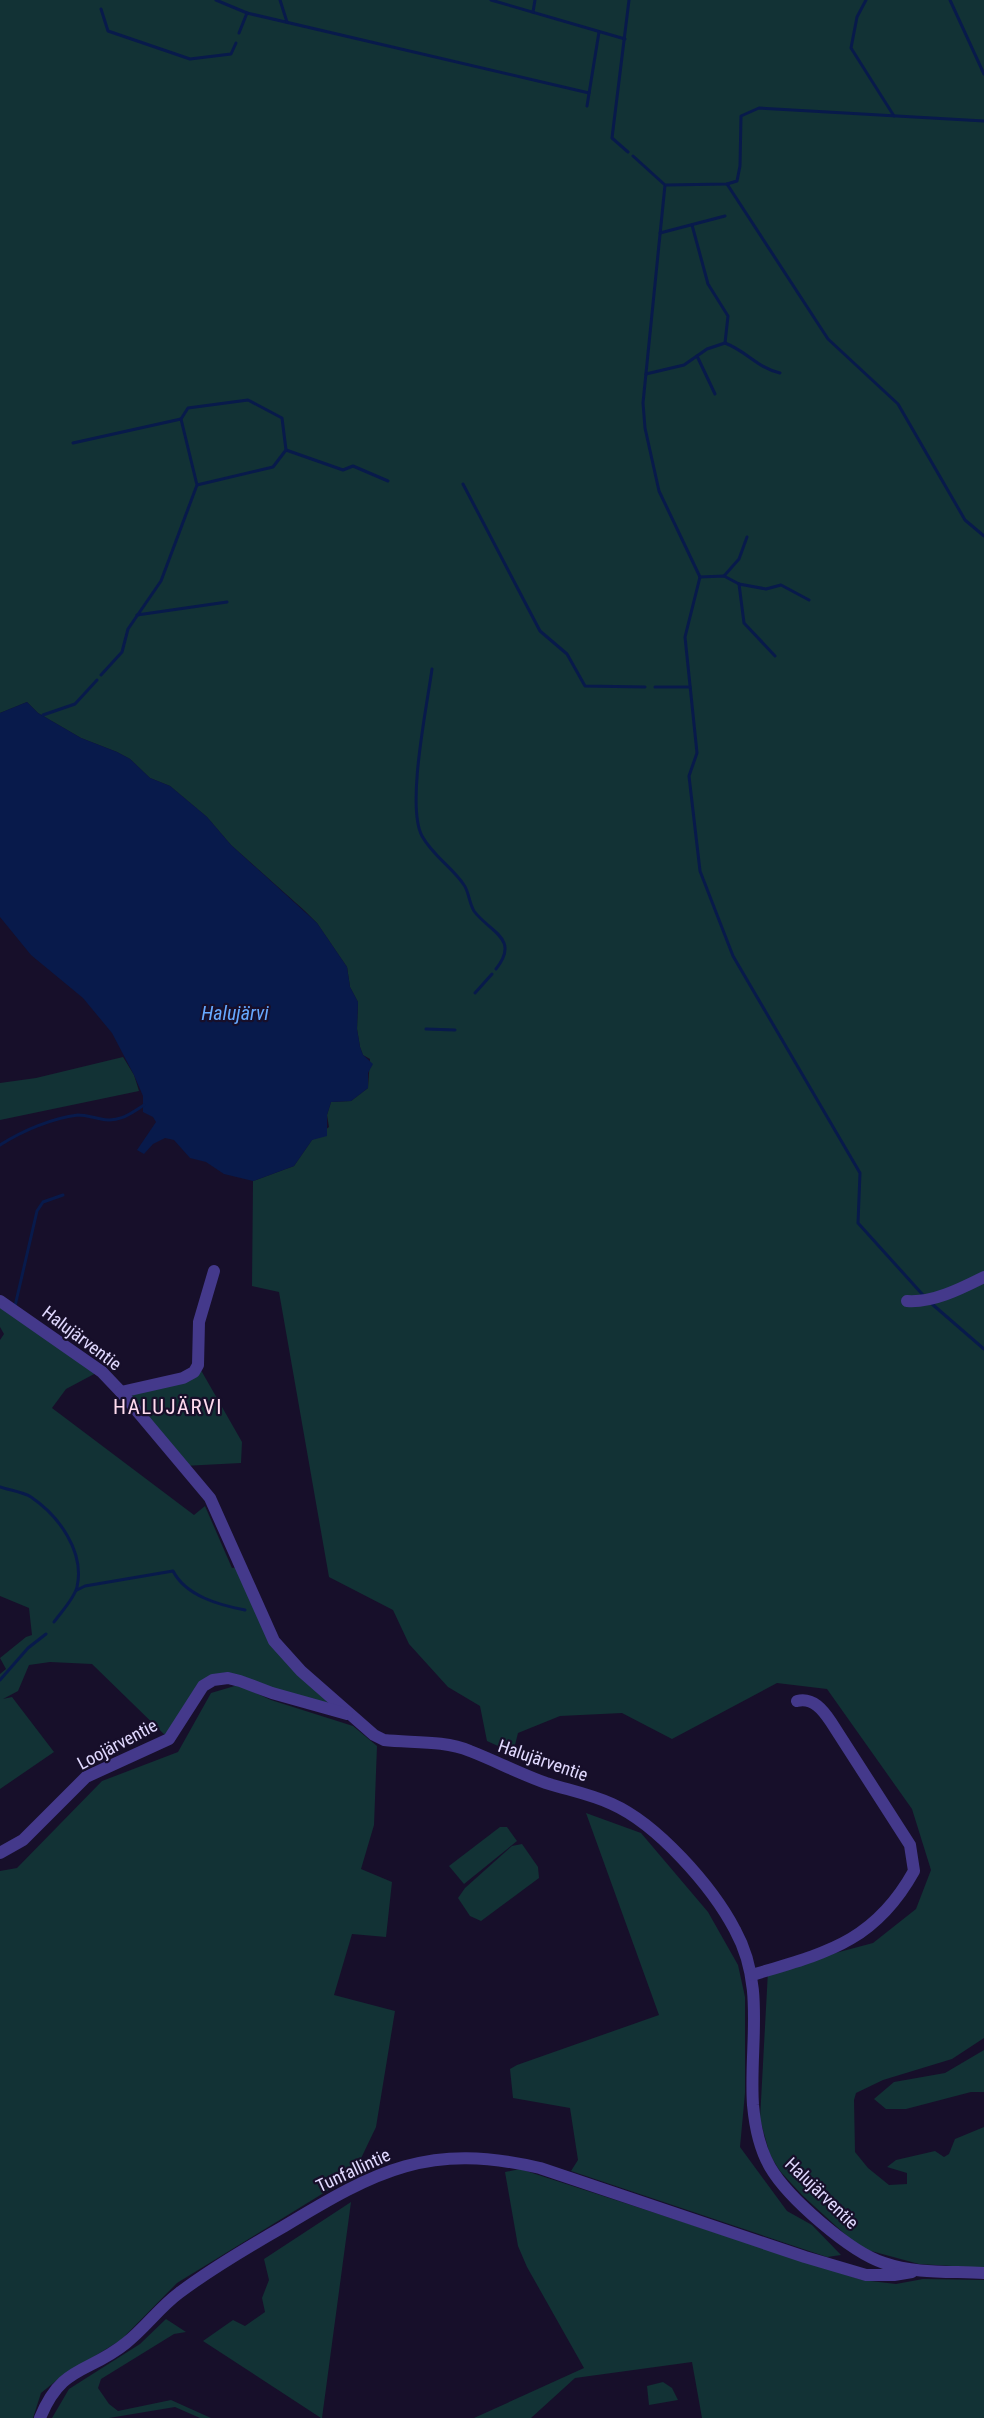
<svg xmlns="http://www.w3.org/2000/svg" width="984" height="2418" viewBox="0 0 984 2418" font-family="'Roboto Condensed',sans-serif">
	<style>
		.green { fill: #123235 }
		.water { fill: #081a4b }
		.lines { fill: none; stroke-linecap: round; stroke-linejoin: round }
		.stream { stroke: #081a4b; stroke-width: 3 }
		.minor { stroke: #44398b; stroke-width: 12 }
		.labels { text-anchor: middle; dominant-baseline: central; stroke-width: 4.5; stroke-linejoin: round; paint-order: stroke }
		.street-label { font-size: 18px; fill: #e1d9ff; stroke: #170f2a }
		.water-label { font-size: 20px; font-style: italic; fill: #67a9ff; stroke: #170f2a }
		.quarter-label { font-size: 21px; letter-spacing: 1.5px; fill: #ffdbee; stroke: #170f2a }
	</style>
	<rect width="100%" height="100%" fill="#170f2a"/>
	<g class="green">
		<path d="M0,0H984V2038L952,2059L883,2080L856,2093L854,2100L855,2152L868,2168L889,2185L907,2184V2173L887,2167L896,2160L935,2151L944,2157L949,2154L955,2139L984,2127V2268L919,2264L860,2248L802,2195L780,2171L770,2155L760,2119L768,1971L873,1943L916,1909L931,1870L912,1809L827,1689L777,1683L672,1739L622,1713L560,1716L518,1733L513,1753L487,1741L480,1706L448,1687L409,1644L393,1610L329,1577L279,1292L252,1286L253,1181L294,1166L312,1140L329,1127L327,1115L331,1102L351,1101L368,1088L370,1059L363,1055L360,1047L357,1029L358,1002L350,987L347,967L317,923L305,911L231,845L207,817L170,786L150,778L130,759L117,752L81,738L38,713L27,702L0,713Z"/>
		<path d="M123,1057L134,1075L139,1091L0,1120V1083L36,1078Z"/>
		<path d="M0,1306L96,1373L66,1389L52,1408L194,1515L205,1506L232,1568L240,1567L274,1641L351,1715L213,1680L169,1739L92,1664L50,1662L29,1665L18,1691L3,1699L12,1697L54,1752L0,1789V1674L6,1669L0,1658L26,1637L32,1635L29,1608L0,1596V1340L4,1334L0,1327Z"/>
		<path d="M198,1365L242,1442L241,1463L183,1466L121,1392L183,1378Z"/>
		<path d="M238,1685L271,1700L353,1726L377,1746L374,1825L361,1869L392,1882L386,1937L352,1934L334,1995L395,2011L376,2127L353,2175L177,2283L121,2340L62,2376L41,2393L33,2418H0V1871L17,1868L102,1781L178,1752L211,1693Z"/>
		<path d="M586,1813L641,1833L708,1912L738,1965L745,1997V2093L740,2147L787,2211L812,2225L841,2255L827,2257L571,2171L578,2160L570,2108L513,2098L510,2069L517,2065L659,2015Z"/>
		<path d="M500,1827H507L517,1841L464,1884L449,1866Z"/>
		<path d="M522,1844L538,1867L539,1878L481,1921L470,1916L458,1898L465,1888L512,1846Z"/>
		<path d="M984,2050V2092H971L906,2109H886L874,2099L894,2082L945,2073Z"/>
		<path d="M520,2169L862,2280L896,2284L923,2279L984,2280V2418H702L692,2362L575,2378L531,2418H474L584,2368L527,2267L518,2246L505,2172Z"/>
		<path d="M351,2202L322,2418H321L203,2341L233,2320L245,2326L265,2312L262,2298L269,2280L264,2259Z"/>
		<path d="M166,2319L186,2332L174,2334L101,2379L98,2388L109,2404L118,2411L171,2400L211,2418H200L175,2407L109,2418H52L69,2389L140,2344Z"/>
		<path d="M663,2382L672,2388L678,2400L649,2405L647,2386Z"/>
	</g>
	<path class="water" d="M27,702L38,713L81,738L117,752L130,759L150,778L170,786L207,817L231,845L317,923L347,967L350,987L358,1002L357,1029L360,1047L363,1055L373,1064L368,1073V1088L351,1101L331,1102L327,1115V1136L312,1140L294,1166L253,1181L224,1174L206,1162L190,1158L174,1140L165,1138L153,1144L144,1154L137,1150L156,1122L153,1117L143,1112V1096L134,1075L112,1033L83,998L31,955L0,917V713Z"/>
	<g class="lines">
		<g class="stream">
			<path d="M216,0L247,13L589,93"/>
			<path d="M280,0L287,22"/>
			<path d="M491,0L625,39"/>
			<path d="M866,0L857,17L851,48L894,116"/>
			<path d="M950,0L984,74"/>
			<path d="M101,9L108,31L190,59L231,54L236,43"/>
			<path d="M533,12L535,0"/>
			<path d="M239,33L247,13"/>
			<path d="M587,106L599,32"/>
			<path d="M628,152L612,138L629,0"/>
			<path d="M633,156L665,185L643,403L645,428L659,491L700,577L685,637L697,753L689,776L700,871L733,956L860,1173L858,1223L923,1295"/>
			<path d="M727,184L828,339L898,404L965,520L984,536"/>
			<path d="M666,185L727,184L737,181L740,166L741,116L759,108L984,121"/>
			<path d="M692,225L708,284L728,316L725,343"/>
			<path d="M660,233L725,216"/>
			<path d="M697,356L715,394"/>
			<path d="M646,374L684,365L707,349L725,343C748,352 756,367 780,373"/>
			<path d="M73,443L181,419"/>
			<path d="M286,450L343,470L353,466L388,481"/>
			<path d="M463,484L540,631L567,654L585,686L645,687"/>
			<path d="M724,576L739,559L747,537"/>
			<path d="M700,577L724,576L739,584L766,589L781,585L809,600"/>
			<path d="M739,584L744,623L775,656"/>
			<path d="M137,615L227,602"/>
			<path d="M432,669C427,706 406,806 422,836C433,856 452,867 464,885C469,892 469,903 474,911C488,931 521,938 496,969"/>
			<path d="M101,675L122,652L128,629L161,581L197,485L181,419L188,408L248,400L282,418L286,450L273,467L197,485"/>
			<path d="M655,687H690"/>
			<path d="M43,715L75,704L97,680"/>
			<path d="M475,993L492,974"/>
			<path d="M426,1029L455,1030"/>
			<path d="M0,1145C22,1131 52,1118 78,1115C86,1115 94,1118 101,1119C119,1123 130,1114 144,1105"/>
			<path d="M932,1304L984,1349"/>
			<path d="M15,1306L37,1211L43,1202L63,1195"/>
			<path d="M0,1487C9,1490 23,1492 31,1497C59,1516 85,1552 77,1587C74,1599 61,1612 54,1622"/>
			<path d="M77,1590L85,1586L173,1571C186,1596 219,1605 245,1610"/>
			<path d="M0,1680L28,1648L46,1634"/>
		</g>
		<g class="minor">
			<path d="M0,1301L102,1372L121,1392L210,1498L274,1641L301,1671L374,1735L384,1740C411,1743 444,1740 470,1751C496,1761 520,1774 546,1783C568,1790 590,1794 612,1804C657,1824 712,1886 735,1930C766,1986 749,2045 753,2105C755,2127 759,2148 770,2167C788,2198 850,2252 884,2263C916,2274 951,2271 984,2273"/>
			<path d="M907,1301C933,1303 962,1288 984,1277"/>
			<path d="M121,1392L183,1378L194,1372L198,1365L199,1322L214,1271"/>
			<path d="M0,1853L23,1840L86,1777L169,1739L203,1686L213,1680L228,1678L240,1681L272,1693L347,1714"/>
			<path d="M752,1975C825,1953 874,1943 914,1871L910,1845L831,1722C823,1710 813,1697 797,1701"/>
			<path d="M40,2418C62,2364 88,2374 126,2343C145,2328 160,2307 179,2293C212,2268 248,2247 283,2227C377,2170 429,2142 540,2168L805,2257L866,2275H894L912,2272"/>
		</g>
	</g>
	<g class="labels">
		<g class="street-label">
			<text transform="translate(82 1338) rotate(37)">Halujärventie</text>
			<text transform="translate(117 1744) rotate(-28)">Loojärventie</text>
			<text transform="translate(543 1760) rotate(19)">Halujärventie</text>
			<text transform="translate(353 2170) rotate(-25)">Tunfallintie</text>
			<text transform="translate(822 2193) rotate(44)">Halujärventie</text>
		</g>
		<g class="water-label">
			<text x="235" y="1013">Halujärvi</text>
		</g>
		<g class="quarter-label">
			<text x="168" y="1407">HALUJÄRVI</text>
		</g>
	</g>
</svg>
